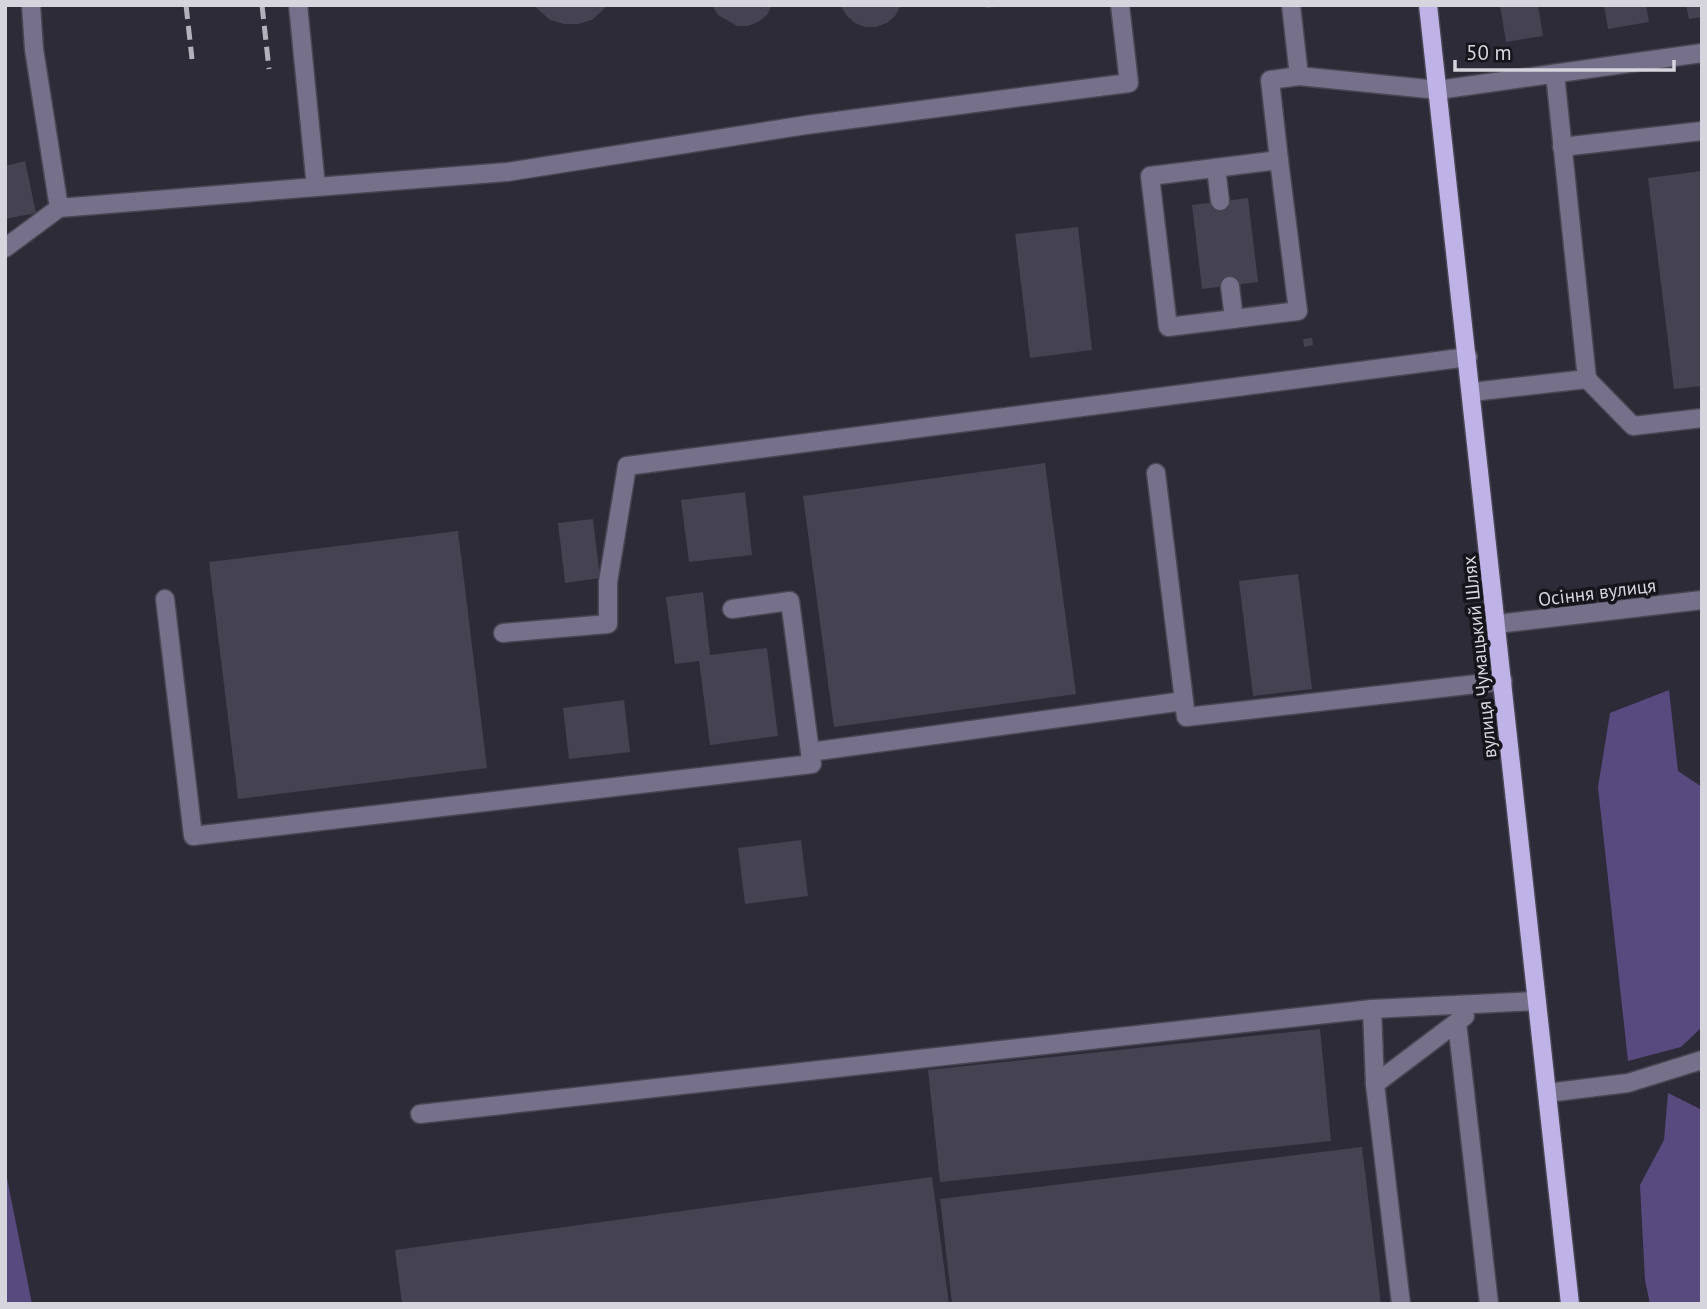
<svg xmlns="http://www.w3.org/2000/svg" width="1707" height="1309" viewBox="0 0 1707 1309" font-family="'PT Sans',sans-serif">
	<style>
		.forest { fill: #58497f }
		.building { fill: #454251 }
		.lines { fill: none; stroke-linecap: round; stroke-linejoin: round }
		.minor-casing { stroke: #494653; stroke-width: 21 }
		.major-casing { stroke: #494653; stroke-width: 21 }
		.minor { stroke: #76708a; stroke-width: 18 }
		.major { stroke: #bfb2e7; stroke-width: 18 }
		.rail { stroke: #b3b1bb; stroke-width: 5; stroke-dasharray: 14 7; stroke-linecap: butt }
		.labels { text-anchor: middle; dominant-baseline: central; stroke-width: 7; stroke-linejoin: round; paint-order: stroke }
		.street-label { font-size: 19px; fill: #d6d4dd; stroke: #16151b }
	</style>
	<rect width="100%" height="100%" fill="#2e2b39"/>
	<g class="forest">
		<path d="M1669,690L1678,771L1702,787V1027L1681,1047L1628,1061L1598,787L1610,713Z"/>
		<path d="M1668,1093L1702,1110V1304H1650L1645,1280L1640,1185L1664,1140Z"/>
		<path d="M5,1168L32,1304H5Z"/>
	</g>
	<g class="building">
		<path d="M533,5H608L592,20L578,24H564L550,20Z"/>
		<path d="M712,5H772L767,15L758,22L748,26H737L718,15Z"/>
		<path d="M840,5H901L895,16L887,23L876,27H865L855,23L847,16Z"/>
		<path d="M980,5H1005V6L987,8Z"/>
		<path d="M1500,5H1538L1543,36L1506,42Z"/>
		<path d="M1604,5H1646L1649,22L1608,29Z"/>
		<path d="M1686,5H1702V17L1689,19Z"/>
		<path d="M25,161L36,213L5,219V166Z"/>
		<path d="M1702,171V386L1674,389L1648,178Z"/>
		<path d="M1248,198L1258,282L1202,289L1192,205Z"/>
		<path d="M1078,227L1092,350L1030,358L1015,234Z"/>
		<path d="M1312,338L1313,345L1304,347L1303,339Z"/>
		<path d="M1045,463L1076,694L834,727L803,496Z"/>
		<path d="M745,492L752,555L689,562L681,500Z"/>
		<path d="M593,519L600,578L565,583L558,523Z"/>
		<path d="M458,531L487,768L238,799L209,562Z"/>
		<path d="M1298,574L1312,689L1253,696L1239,581Z"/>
		<path d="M703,592L710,655L767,648L778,736L710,745L699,661L675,664L666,597Z"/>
		<path d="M624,700L630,752L569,759L563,708Z"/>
		<path d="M801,840L808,896L745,904L738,848Z"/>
		<path d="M1320,1029L1331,1141L940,1182L928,1070Z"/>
		<path d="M1362,1147L1381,1304H952L940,1199Z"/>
		<path d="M932,1177L949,1304H402L395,1250Z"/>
	</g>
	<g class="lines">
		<g class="minor-casing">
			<g id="minor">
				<path d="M31,5L34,49L59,208L316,187"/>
				<path d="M298,5L316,187L507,172L806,125L1129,83L1120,5"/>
				<path d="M1291,5L1299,76L1438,90L1702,53"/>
				<path d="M1562,147L1702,131"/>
				<path d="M1279,160L1298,311L1168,327L1150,176Z"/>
				<path d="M1279,160L1270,80L1299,76"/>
				<path d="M1216,168L1220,201"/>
				<path d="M5,248L59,208"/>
				<path d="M1230,286L1234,319"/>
				<path d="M1587,379L1633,426L1702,418"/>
				<path d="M1472,392L1587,379L1555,74"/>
				<path d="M1156,473L1186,717L1503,681"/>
				<path d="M165,599L193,836L812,764L810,752"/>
				<path d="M732,609L790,601L810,752L1184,701"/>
				<path d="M1497,624L1702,600"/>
				<path d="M503,633L608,624V582L627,466L1468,357"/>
				<path d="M1457,1022L1489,1304"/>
				<path d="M1375,1084L1465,1016"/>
				<path d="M1547,1093L1628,1083L1702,1060"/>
				<path d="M420,1114L1372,1009"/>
				<path d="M1401,1304L1375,1084L1372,1009L1537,1001"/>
			</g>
		</g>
		<g class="major-casing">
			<path id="major" d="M1428,5L1570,1304"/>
		</g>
		<use href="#minor" class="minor"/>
		<use href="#major" class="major"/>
		<g class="rail">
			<path d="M186,5L192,59"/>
			<path d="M262,5L269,69"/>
		</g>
	</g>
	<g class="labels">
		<g class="street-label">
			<text transform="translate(1597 592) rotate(-7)">Осіння вулиця</text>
			<text transform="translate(1479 657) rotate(-96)">вулиця Чумацький Шлях</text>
		</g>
	</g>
	<rect width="1707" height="1309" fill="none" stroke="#d6d4dd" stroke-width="14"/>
	<path d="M1455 60v10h219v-10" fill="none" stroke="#d6d4dd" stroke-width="3.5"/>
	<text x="1466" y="60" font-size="21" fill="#d6d4dd" stroke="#16151b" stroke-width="5" paint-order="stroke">50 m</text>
</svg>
